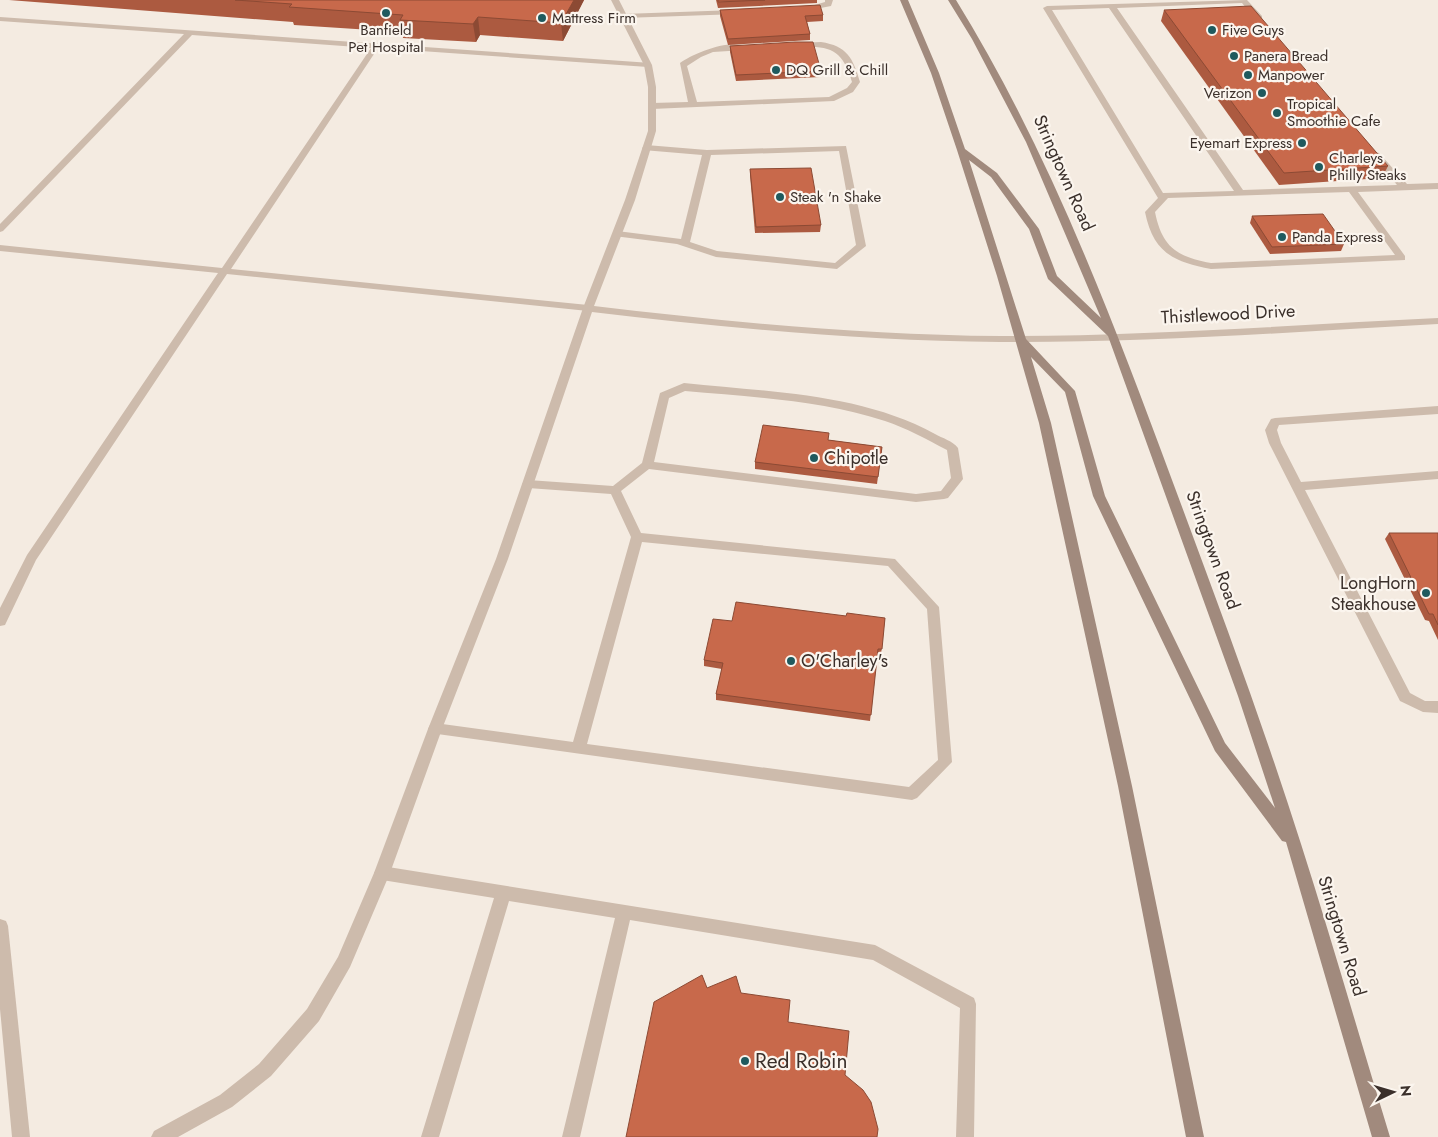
<svg xmlns="http://www.w3.org/2000/svg" width="1438" height="1137" viewBox="0 0 1438 1137" font-family="Jost,sans-serif">
	<style>
		.lines { fill: none; stroke-linecap: round; stroke-linejoin: round }
		.lane { fill: #cdbbac; fill-rule: evenodd }
		.street { fill: #cdbbac; fill-rule: evenodd }
		.secondary { fill: #a18a7d; fill-rule: evenodd }
		.wall { fill: #ac5a40 }
		.shaded-wall { fill: #8c4a34 }
		.building { fill: #c8694b; stroke: #8c4a34 }
		.poi-dot { fill: #1f5a5e; stroke: #fbf5ee; stroke-width: 2 }
		.labels { text-anchor: middle; dominant-baseline: central; stroke-width: 4.5; stroke-linejoin: round; paint-order: stroke }
		.far-poi-label { font-size: 15px; fill: #3b302b; stroke: #fbf5ee; text-anchor: start }
		.street-label { font-size: 18px; fill: #3b302b; stroke: #fbf5ee }
		.poi-label { font-size: 18px; fill: #3b302b; stroke: #fbf5ee; text-anchor: start }
		.near-poi-label { font-size: 21px; fill: #3b302b; stroke: #fbf5ee; text-anchor: start }
	</style>
	<rect width="100%" height="100%" fill="#f4ebe1"/>
	<g class="lines">
		<g class="lane">
			<path d="M825,0H833L831,6L805,11L801,9L825,2Z"/>
			<path d="M1247,0L1262,16V20H1256L1242,3L1117,8L1243,190L1397,185L1372,155L1376,152L1379,153L1407,184L1438,183V189L1358,192L1405,256V260L1211,269C1173,262 1153,252 1145,212L1158,198L1043,8L1047,6ZM1109,8L1234,191L1163,193L1052,10ZM1349,192L1395,255L1211,263C1177,257 1162,247 1155,212L1168,198Z"/>
			<path d="M736,10L740,12L739,14L623,18L619,16L623,14Z"/>
			<path d="M0,17L651,63V67H648L378,48L231,269L588,305L593,308L588,311L227,274L36,560L5,625L0,626V608L27,555L218,273L0,251V245L222,268L371,48L192,35L3,231L0,232V224L184,34L0,21Z"/>
			<path d="M821,42C847,46 853,58 860,82L853,92L834,101L652,109L648,106L652,103L688,102L680,63C694,53 733,37 749,48L745,50L713,52L701,57L687,66L697,102L829,97L847,88L852,82C842,49 831,46 798,47L794,45L798,43Z"/>
			<path d="M646,145L707,150L846,146L866,246L837,269L716,257L677,244L614,236V232L617,231L681,239L702,155L643,150L642,148ZM839,151L856,245L835,263L717,251L690,242L711,155Z"/>
			<path d="M684,383C767,392 860,393 935,434C942,438 953,441 958,448L963,479L948,498L944,499L916,502L649,469L621,491L641,533L895,559L939,607L952,762L917,798L912,800L430,733L428,729L430,725L435,723L573,742L631,537L611,494L528,488L522,484L528,480L613,486L642,463L660,393ZM685,391C752,397 821,400 885,421C906,428 926,439 947,450L951,478L941,491L916,494L654,462L669,398ZM642,542L888,566L927,609L938,760L909,787L587,744Z"/>
			<path d="M1438,406V414L1279,425L1277,430L1281,443L1301,482L1438,471V479L1305,490L1410,693L1425,701H1438V713L1423,712L1400,701L1269,443L1265,430L1271,419L1275,418Z"/>
			<path d="M382,866L875,945L974,998L976,1004L974,1137H956L960,1008L873,960L630,920L580,1137H562L615,918L509,901L439,1137H421L494,898L382,880L377,878L374,873L377,868Z"/>
			<path d="M0,919L6,921L8,926L30,1137H12L0,1009Z"/>
		</g>
		<path class="street" d="M611,0H619L652,65L656,87V131L635,200L594,306C729,322 864,335 1001,336C1147,336 1292,325 1438,318V324C1292,332 1146,343 1000,342C863,341 727,328 592,312L508,559L442,729L390,873L350,967L319,1021L271,1076L232,1107L178,1137H151L154,1131L220,1095L259,1064L307,1009L338,957L374,873L428,729L496,559L583,308L625,200L648,131V87L644,65Z"/>
		<path class="secondary" d="M900,0H908L939,73L965,149L997,173L1039,229L1057,276L1101,318L1026,142L972,39L948,0H956C1048,149 1111,315 1172,480C1217,601 1262,721 1301,844C1332,941 1360,1039 1390,1137H1372L1286,842L1282,841L1215,751L1093,496L1065,392L1031,357L1051,423L1132,786L1204,1137H1186L1118,786L1039,423L997,276L957,150L931,73ZM969,160L991,177L1029,229L1048,279L1108,336L1238,696L1275,808L1225,743L1105,496L1075,391L1026,339Z"/>
	</g>
	<g class="wall">
		<path d="M9,0H584L563,41L480,35L476,42L403,38L402,32L294,25L293,22Z"/>
		<path d="M716,0H817V3L718,8Z"/>
		<path d="M720,10L823,15V21L807,22L810,34V40L728,45L720,16Z"/>
		<path d="M1164,10L1388,166L1382,178L1279,185L1161,21Z"/>
		<path d="M730,46L821,71V77L736,81L730,52Z"/>
		<path d="M750,169L821,225L820,232L755,233L750,175Z"/>
		<path d="M1252,216L1344,244L1341,251L1270,254L1250,223Z"/>
		<path d="M828,440L882,447L877,484L755,469V462Z"/>
		<path d="M1389,533H1438V640L1429,621L1425,620L1385,539Z"/>
		<path d="M846,616L885,618L881,655H877L870,721L716,700V694L722,669L704,666V660L732,621Z"/>
	</g>
	<g class="shaded-wall">
		<path d="M574,0H584L563,41L561,23Z"/>
		<path d="M478,17L480,35L476,42L473,24Z"/>
	</g>
	<g class="building">
		<path d="M235,0H574L561,23L478,17L473,24L400,20L403,15L289,7L292,4Z"/>
		<path d="M718,0H765L718,2Z"/>
		<path d="M820,5L823,15L805,16L810,34L728,39L720,10Z"/>
		<path d="M1251,6L1388,166L1284,173L1164,10Z"/>
		<path d="M795,42H813L821,71L736,75L730,46Z"/>
		<path d="M811,168L821,225L756,227L750,169Z"/>
		<path d="M1323,214L1344,244L1272,247L1252,216Z"/>
		<path d="M763,425L829,433L828,440L882,447L878,477L755,462Z"/>
		<path d="M1389,533H1438V625L1433,614H1429Z"/>
		<path d="M736,602L846,616L847,613L885,618L882,649H878L871,715L716,694L723,663L704,660L713,619L732,621Z"/>
		<path d="M702,975L707,988L736,976L741,993L790,1000L788,1022L849,1031L845,1075L863,1090L871,1102L878,1129L877,1137H626L654,1002Z"/>
	</g>
	<g class="poi-dot">
		<circle cx="386" cy="13" r="5"/>
		<circle cx="542" cy="18" r="5"/>
		<circle cx="1212" cy="30" r="5"/>
		<circle cx="1234" cy="56" r="5"/>
		<circle cx="776" cy="70" r="5"/>
		<circle cx="1248" cy="75" r="5"/>
		<circle cx="1262" cy="93" r="5"/>
		<circle cx="1277" cy="113" r="5"/>
		<circle cx="1302" cy="143" r="5"/>
		<circle cx="1319" cy="167" r="5"/>
		<circle cx="780" cy="197" r="5"/>
		<circle cx="1282" cy="237" r="5"/>
		<circle cx="814" cy="458" r="5"/>
		<circle cx="1426" cy="593" r="5"/>
		<circle cx="791" cy="661" r="5"/>
		<circle cx="745" cy="1061" r="5"/>
	</g>
	<g class="labels">
		<g class="far-poi-label">
			<text x="552" y="18">Mattress Firm</text>
			<text x="386" y="30" text-anchor="middle">Banfield<tspan x="386" dy="17">Pet Hospital</tspan></text>
			<text x="1222" y="30">Five Guys</text>
			<text x="1244" y="56">Panera Bread</text>
			<text x="786" y="70">DQ Grill &amp; Chill</text>
			<text x="1258" y="75">Manpower</text>
			<text x="1252" y="93" text-anchor="end">Verizon</text>
			<text x="1287" y="104">Tropical<tspan x="1287" dy="17">Smoothie Cafe</tspan></text>
			<text x="1292" y="143" text-anchor="end">Eyemart Express</text>
			<text x="1329" y="158">Charleys<tspan x="1329" dy="17">Philly Steaks</tspan></text>
			<text x="790" y="197">Steak 'n Shake</text>
			<text x="1292" y="237">Panda Express</text>
		</g>
		<g class="street-label">
			<text transform="translate(1064 173) rotate(66)">Stringtown Road</text>
			<text transform="translate(1228 314) rotate(-3)">Thistlewood Drive</text>
			<text transform="translate(1213 550) rotate(70)">Stringtown Road</text>
			<text transform="translate(1342 936) rotate(73)">Stringtown Road</text>
		</g>
		<g class="poi-label">
			<text x="824" y="458">Chipotle</text>
			<text x="1416" y="583" text-anchor="end">LongHorn<tspan x="1416" dy="21">Steakhouse</tspan></text>
			<text x="801" y="661">O'Charley's</text>
		</g>
		<g class="near-poi-label">
			<text x="755" y="1061">Red Robin</text>
		</g>
	</g>
	<g transform="translate(1393 1092) rotate(85)" stroke="#fbf5ee" stroke-width="4" paint-order="stroke">
	<path d="M0-4L9 19L0 12L-9 19Z" fill="#3b302b"/>
	<text y="-8" font-size="14" font-weight="bold" text-anchor="middle" fill="#3b302b">N</text>
	</g>
</svg>
